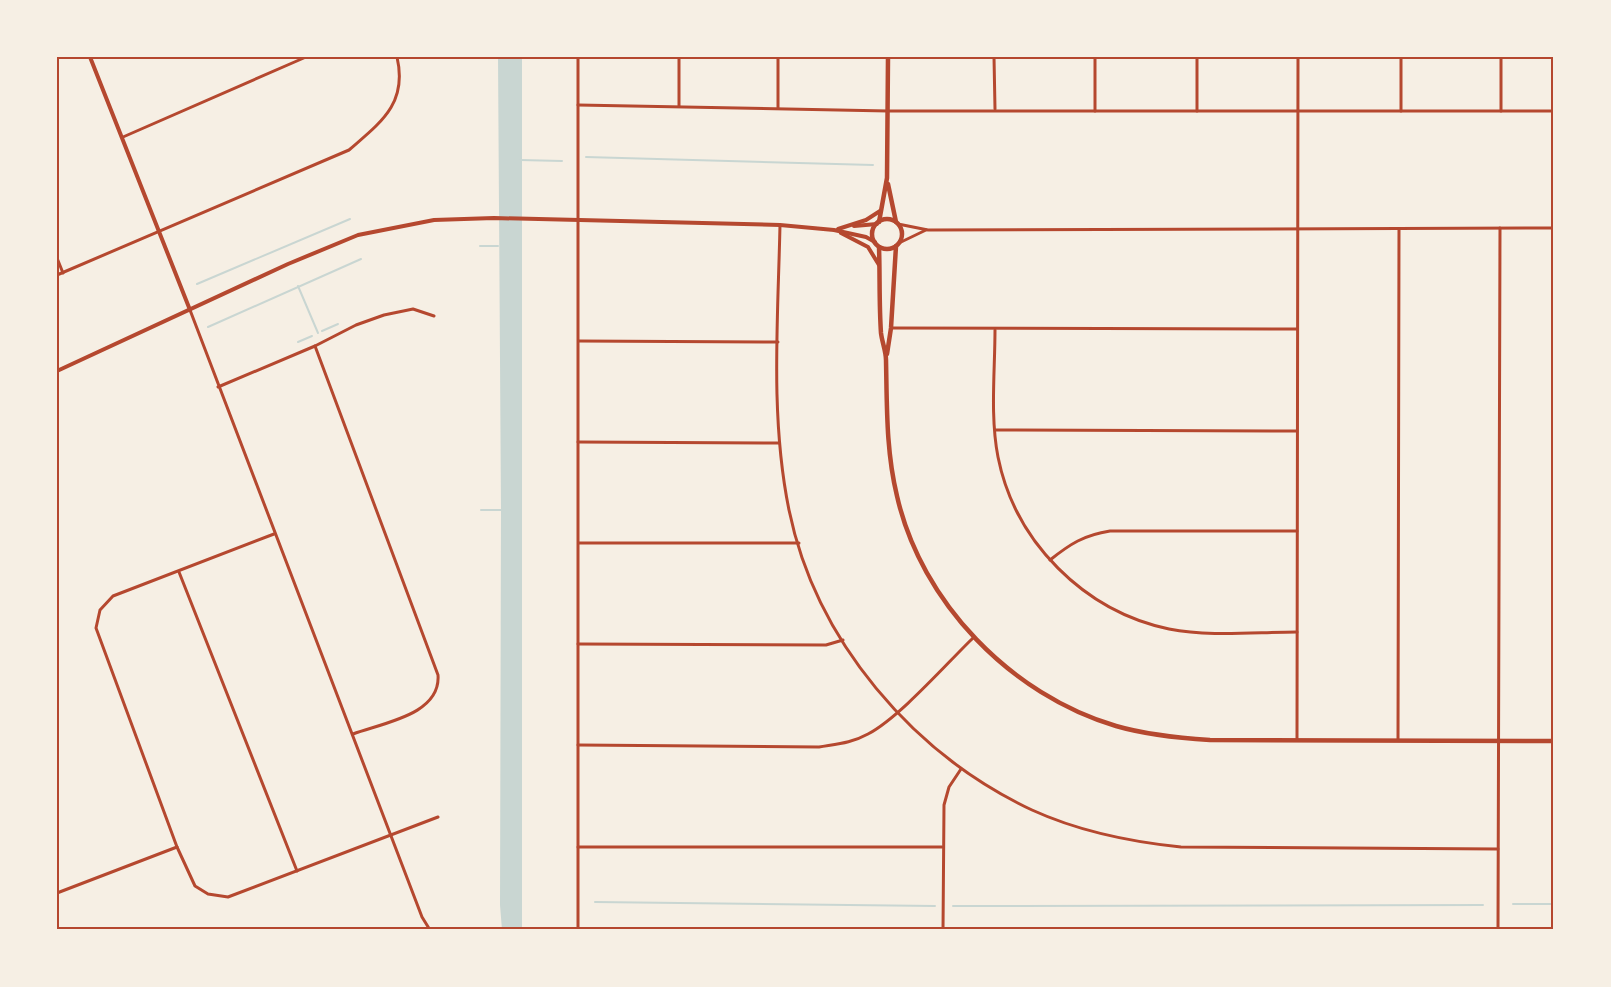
<svg xmlns="http://www.w3.org/2000/svg" width="1611" height="987" viewBox="0 0 1611 987" font-family="'Fira Sans Condensed',sans-serif">
	<style>
		.water { fill: #c9d6d2 }
		.lines { fill: none; stroke-linecap: round; stroke-linejoin: round }
		.stream { stroke: #c9d6d2; stroke-width: 2 }
		.minor { stroke: #b5482f; stroke-width: 3 }
		.tertiary { stroke: #b5482f; stroke-width: 4 }
		.secondary { stroke: #b5482f; stroke-width: 4.5 }
		.neatline { fill: none; stroke: #b5482f; stroke-width: 2 }
	</style>
	<rect width="100%" height="100%" fill="#f6efe4"/>
	<path class="water" d="M498,57H522V930H502L500,905L501,510Z"/>
	<g class="lines">
		<g class="stream">
			<path d="M1553,57L1554,59"/>
			<path d="M586,157L873,165"/>
			<path d="M520,160L562,161"/>
			<path d="M480,246H498"/>
			<path d="M197,284L350,219"/>
			<path d="M298,286L318,333"/>
			<path d="M208,327L361,259"/>
			<path d="M322,331L338,324"/>
			<path d="M298,342L312,336"/>
			<path d="M481,510H501"/>
			<path d="M595,902L935,906"/>
			<path d="M1513,904H1554"/>
			<path d="M953,906L1483,905"/>
		</g>
		<g class="minor">
			<path d="M578,57V930"/>
			<path d="M679,57V106"/>
			<path d="M994,57L995,109"/>
			<path d="M1095,57V111"/>
			<path d="M1197,57V111"/>
			<path d="M1401,57V111"/>
			<path d="M1501,57V111"/>
			<path d="M578,105L888,111H1554"/>
			<path d="M778,108V57"/>
			<path d="M123,137L306,57"/>
			<path d="M898,224L928,230L1554,228"/>
			<path d="M780,225C778,320 770,417 789,510C816,641 913,754 1032,810C1078,831 1132,842 1181,847L1498,849"/>
			<path d="M899,243L926,230"/>
			<path d="M57,258L63,273"/>
			<path d="M57,275L349,150C380,123 408,104 397,57"/>
			<path d="M190,310L422,917L430,930"/>
			<path d="M891,328L1297,329"/>
			<path d="M995,330C995,371 990,416 998,457C1015,542 1084,611 1169,629C1210,637 1255,632 1297,632"/>
			<path d="M579,341L778,342"/>
			<path d="M315,346L438,675C441,715 382,723 353,734"/>
			<path d="M218,387L315,346L356,325L384,315L413,309L434,316"/>
			<path d="M996,430L1297,431"/>
			<path d="M578,442L779,443"/>
			<path d="M274,534L113,596L100,610L96,628L177,847L195,886L208,894L228,897L438,817"/>
			<path d="M579,543H799"/>
			<path d="M1050,560C1070,544 1084,535 1110,531H1297"/>
			<path d="M179,572L297,871"/>
			<path d="M578,644L826,645L843,640"/>
			<path d="M1297,740L1298,57"/>
			<path d="M1398,740L1399,229"/>
			<path d="M578,745L819,747C836,744 852,743 868,734C900,717 946,664 974,637"/>
			<path d="M578,847H942"/>
			<path d="M57,893L177,847"/>
			<path d="M943,930L944,805L949,787L961,769"/>
			<path d="M1498,930L1500,228"/>
		</g>
		<g class="tertiary">
			<path d="M90,57L190,310"/>
			<path d="M854,226L877,224"/>
			<path d="M838,229L866,220L880,211"/>
			<path d="M841,233L868,247L879,265"/>
			<path d="M57,371L288,264L358,235L434,220L494,218L780,225L834,230L866,237L875,242"/>
		</g>
		<g class="secondary">
			<path d="M888,184L896,222"/>
			<circle cx="887" cy="234" r="15"/>
			<path d="M879,222L887,178L888,57"/>
			<path d="M879,247C880,275 879,305 881,333C882,342 886,351 886,360C887,406 886,451 897,496C921,602 1011,695 1116,726C1147,735 1178,738 1210,740L1554,741"/>
			<path d="M887,354L891,328L896,246"/>
		</g>
	</g>
	<rect width="1611" height="987" fill="none" stroke="#f6efe4" stroke-width="117"/>
	<rect x="58" y="58" width="1494" height="870" class="neatline"/>
</svg>
